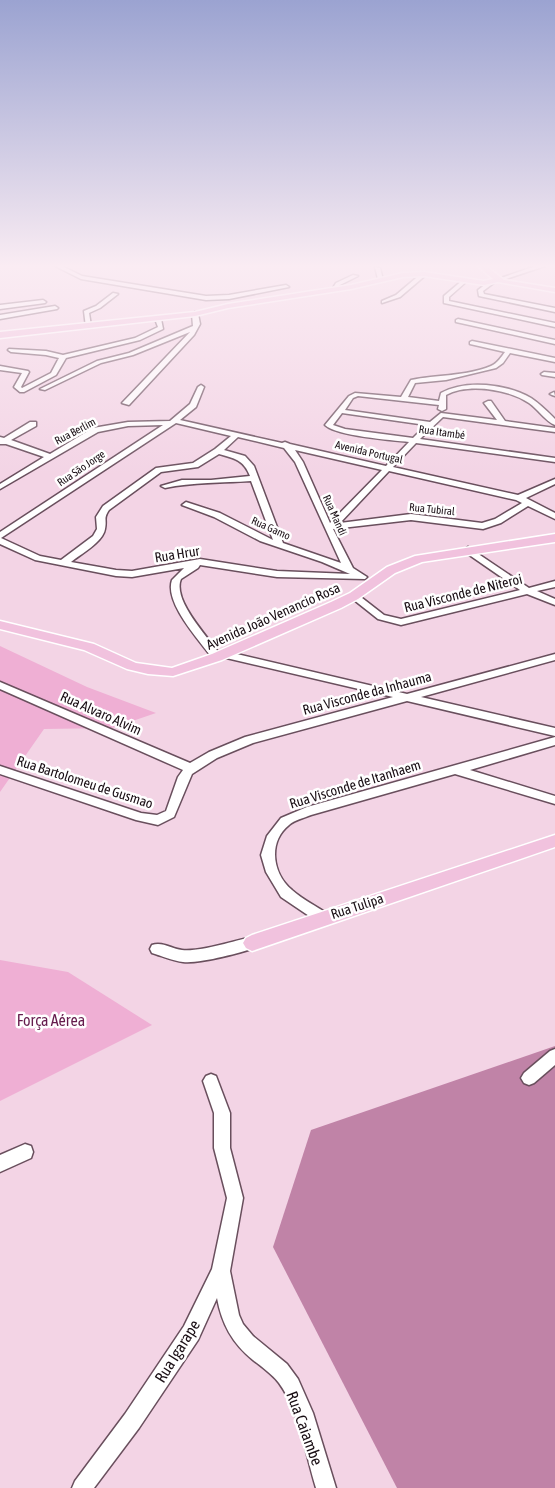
<svg xmlns="http://www.w3.org/2000/svg" width="555" height="1488" viewBox="0 0 555 1488" font-family="'Asap Condensed',sans-serif">
	<style>
		.green { fill: #efafd4 }
		.forest { fill: #c083a7 }
		.lines { fill: none; stroke-linecap: round; stroke-linejoin: round }
		.minor-casing { stroke: #694f5d; stroke-width: 3 }
		.major-casing { stroke: #fff; stroke-width: 3 }
		.minor { fill: #fff; fill-rule: evenodd }
		.major { fill: #f1c2de; fill-rule: evenodd }
		.labels { text-anchor: middle; dominant-baseline: central; stroke-width: 5; stroke-linejoin: round; paint-order: stroke }
		.far-street-label { font-size: 11px; fill: #190e14; stroke: #fff }
		.street-label { font-size: 14px; fill: #190e14; stroke: #fff }
		.near-park-label { font-size: 16px; fill: #651c4d; stroke: #fff }
		.near-street-label { font-size: 16px; fill: #190e14; stroke: #fff }
	</style>
	<rect width="100%" height="100%" fill="#f3d4e5"/>
	<g class="green">
		<path d="M0,646L87,687L156,713L112,728L44,729L0,792Z"/>
		<path d="M0,960L68,972L152,1025L0,1101Z"/>
	</g>
	<path class="forest" d="M555,1046V1488H397L273,1247L311,1130Z"/>
	<g class="lines">
		<g class="minor-casing">
			<g id="minor">
				<path d="M55,266H62L82,276L206,296L229,295L286,285L289,287L229,299L206,300L81,279Z"/>
				<path d="M536,266H545L500,281L495,280Z"/>
				<path d="M375,267L380,268L383,280L378,279Z"/>
				<path d="M422,273L427,274L400,297L382,303V301L396,295Z"/>
				<path d="M353,275L358,276L340,285L335,291H331L336,283Z"/>
				<path d="M464,279L466,282L449,297V301L555,323V327L444,303V296Z"/>
				<path d="M490,281L495,282L483,291L484,294L555,308V312L479,296L478,290Z"/>
				<path d="M113,293L118,294L100,308L89,313L91,326L86,327L84,311L96,306Z"/>
				<path d="M43,300L46,302L45,303L0,309V305Z"/>
				<path d="M55,306L58,308L57,309L0,319V315Z"/>
				<path d="M195,312L198,314L200,324L194,335L129,405L122,403L190,332L133,355L101,363L45,390L40,389L97,361L129,353L193,326L192,314Z"/>
				<path d="M158,317L161,319L163,329L140,340L66,358L56,375L24,392H20L14,387L22,373L0,370V366L28,371L29,372L21,387L22,388L51,373L59,358L46,355L11,352L8,350L9,349L46,351L63,355L135,338L158,327L155,319Z"/>
				<path d="M458,319L555,340V344L456,322V320Z"/>
				<path d="M472,341L555,358V362L510,353L503,363L496,368L446,380L415,383L408,397L439,401L441,393C466,379 507,384 531,398C540,404 548,412 555,419V425C545,421 538,409 529,403C508,389 468,383 446,395V409L442,411L438,409L439,405L358,396L353,398L345,410L430,422L441,413L497,420L484,403L488,401H491L505,421L555,428V432L443,417L420,439L555,458V462L416,443L393,467L518,495L555,479V484L526,498L555,513V519L528,506L501,523L483,529L411,520L333,529L353,568L367,577L365,579L277,577L200,565L198,568L181,579C172,600 208,637 219,653L224,651L407,694L555,654V660L421,697L555,728V736L407,701L253,743L217,758L192,774L174,817L158,825L136,820L0,774V766L141,813L157,815L166,811L178,777L183,770L0,689V682L190,763L209,752L245,737L393,697L222,657L221,659H213C200,641 164,603 172,580L184,568L132,577L116,576L35,560L0,544V532L163,425L128,426L98,432L0,489V484L44,457L6,444H0V437L4,438L30,422H36V426L11,440L50,454L93,428L128,422L170,421L190,404L198,387L201,385L204,387L196,407L180,420L282,443L285,442L290,444L386,466L409,442C391,440 336,436 325,425L349,396L355,393L401,397L411,380C435,375 468,376 491,366C498,363 501,357 505,352L470,344V342ZM342,413L426,425L413,438L345,429L333,425ZM176,423L231,436L215,449L193,463L156,468L103,506L96,517L97,529L93,536L61,560L40,556L1,538ZM238,437L284,448L295,462L341,563L283,543L254,466L245,456L224,450ZM295,450L382,470L330,523L303,462ZM219,454C234,458 244,460 250,476L211,480H182L161,486L165,488C192,482 223,483 251,481L273,540L220,513L186,502L182,505L214,517L260,541L322,562L350,574L277,571L200,559L132,571L116,570L71,562C81,554 103,542 105,529C107,519 103,519 109,510L161,472L198,467ZM389,471L516,500L522,503L495,519L482,523L411,514L340,523Z"/>
				<path d="M544,372L555,373V377L542,375L541,374Z"/>
				<path d="M554,392L555,396L552,395L550,394Z"/>
				<path d="M468,547L529,588L555,581V587L537,591L555,599V605L527,594L401,625L378,619L349,596L351,594H357L384,615L401,619L520,590L465,552L464,550Z"/>
				<path d="M555,737V745L470,770L555,796V804L455,774L311,815C304,818 294,820 289,825C268,842 272,873 292,890C302,899 316,906 328,914L330,918L328,922L323,924L318,922L281,897L266,872L261,855L267,836L281,818L307,807Z"/>
				<path d="M252,937L257,939L259,943L257,947C241,953 199,964 183,962C173,961 162,956 152,953L150,949L152,945C162,941 172,949 182,950C200,952 233,941 252,937Z"/>
				<path d="M555,1049V1065L534,1083L529,1085L524,1083L521,1078L524,1073L550,1051Z"/>
				<path d="M211,1074L216,1076L230,1113V1148L243,1198L230,1271L239,1315L243,1324L253,1336L287,1364L298,1379L313,1413L336,1488H316C306,1456 299,1410 279,1383C272,1374 262,1367 253,1360C232,1343 222,1324 217,1298L198,1340L139,1428L94,1488H72L75,1481L125,1414L184,1326L212,1269L227,1198L214,1148V1113L203,1081L206,1076Z"/>
				<path d="M25,1144L31,1146L33,1152L31,1158L0,1172V1155Z"/>
			</g>
		</g>
		<g class="major-casing">
			<g id="major">
				<path d="M478,266H486L504,280L555,288V292L498,282L484,285L424,276L403,277L351,289L228,308L195,316L0,338V332L195,312L228,304L351,285L403,273L424,272L484,281L493,279Z"/>
				<path d="M555,534V542L422,562L395,573L358,599L341,608L222,660L173,676L148,674L127,669L84,650L0,629V621L94,644L136,663L172,668L212,654L331,602L350,593L387,567L415,556Z"/>
				<path d="M555,835V847L252,951L246,948L243,943L246,938L252,935Z"/>
			</g>
		</g>
		<use href="#minor" class="minor"/>
		<use href="#major" class="major"/>
	</g>
	<linearGradient id="sky" x2="0" y2="1"><stop stop-color="#9ba3d1"/><stop offset="0.56" stop-color="#faecf3"/><stop offset="1" stop-color="#faecf3" stop-opacity="0"/></linearGradient>
	<rect width="555" height="475" fill="url(#sky)"/>
	<g class="labels">
		<g class="far-street-label">
			<text transform="translate(75 431) rotate(-28)">Rua Berlim</text>
			<text transform="translate(442 432) rotate(8)">Rua Itambé</text>
			<text transform="translate(369 452) rotate(13)">Avenida Portugal</text>
			<text transform="translate(81 468) rotate(-34)">Rua São Jorge</text>
			<text transform="translate(432 509) rotate(6)">Rua Tubiral</text>
			<text transform="translate(335 515) rotate(66)">Rua Mandi</text>
			<text transform="translate(271 528) rotate(24)">Rua Gamo</text>
		</g>
		<g class="street-label">
			<text transform="translate(177 554) rotate(-9)">Rua Hrur</text>
			<text transform="translate(463 593) rotate(-14)">Rua Visconde de Niteroi</text>
			<text transform="translate(273 616) rotate(-24)">Avenida João Venancio Rosa</text>
			<text transform="translate(367 693) rotate(-15)">Rua Visconde da Inhauma</text>
			<text transform="translate(101 713) rotate(24)">Rua Alvaro Alvim</text>
			<text transform="translate(85 782) rotate(18)">Rua Bartolomeu de Gusmao</text>
			<text transform="translate(355 784) rotate(-17)">Rua Visconde de Itanhaem</text>
			<text transform="translate(357 906) rotate(-18)">Rua Tulipa</text>
		</g>
		<g class="near-park-label">
			<text x="51" y="1020">Força Aérea</text>
		</g>
		<g class="near-street-label">
			<text transform="translate(177 1351) rotate(-58)">Rua Igarape</text>
			<text transform="translate(305 1428) rotate(70)">Rua Caiambe</text>
		</g>
	</g>
</svg>
